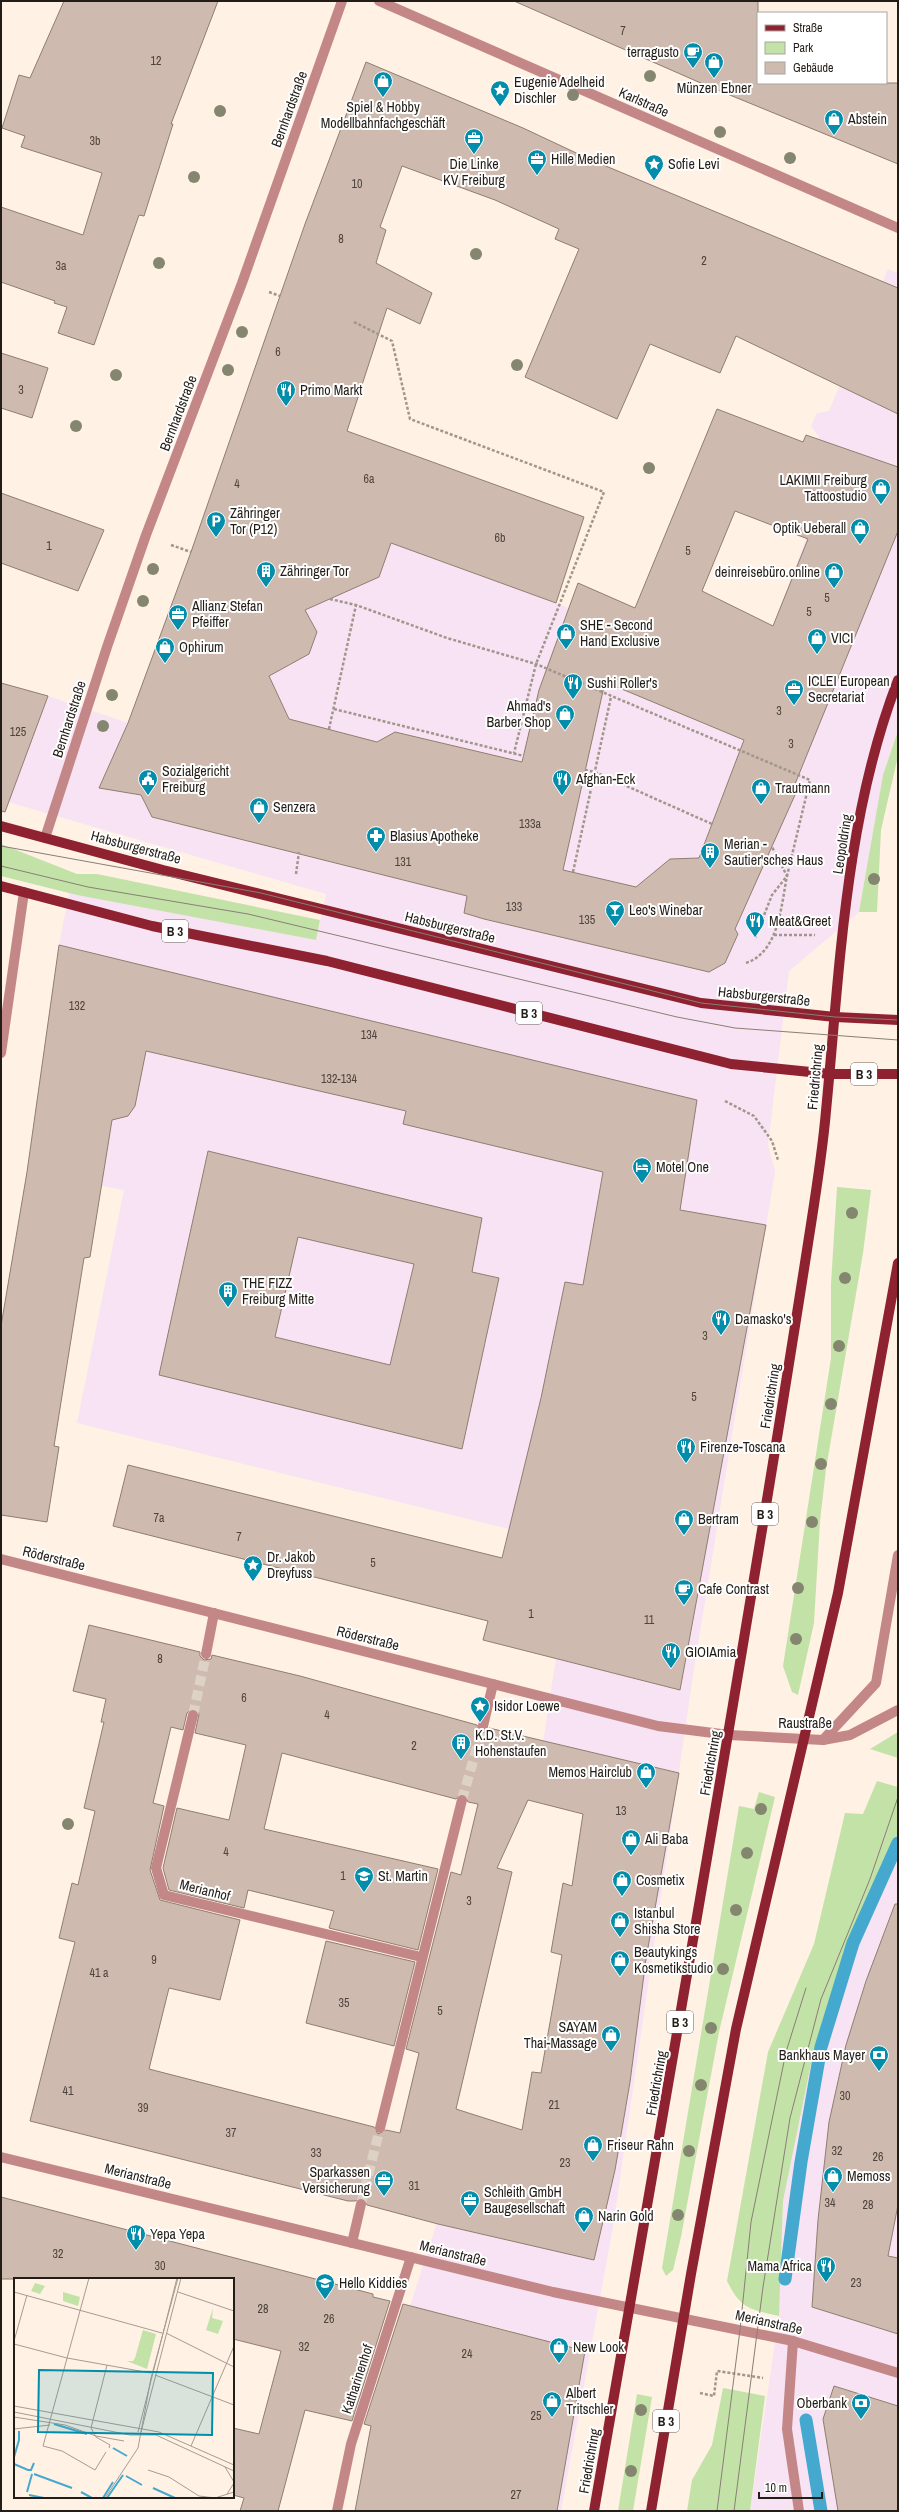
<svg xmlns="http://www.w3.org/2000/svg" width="899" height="2512" viewBox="0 0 899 2512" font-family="'Archivo Narrow',sans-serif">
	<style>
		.commercial { fill: #f7e3f3 }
		.green { fill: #c3e2a7 }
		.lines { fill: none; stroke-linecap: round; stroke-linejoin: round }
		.stream { stroke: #45a9cf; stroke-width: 13 }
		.building { fill: #cfbaaf; stroke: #907d72; fill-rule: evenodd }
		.minor-tunnel { stroke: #ded1c5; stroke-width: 10; stroke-dasharray: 10 5; stroke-linecap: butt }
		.path { stroke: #a1968c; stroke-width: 2.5; stroke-dasharray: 3 2; stroke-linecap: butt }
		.minor { stroke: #c48788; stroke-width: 10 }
		.major { stroke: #8e2231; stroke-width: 10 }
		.tram { stroke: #897f76; stroke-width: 1 }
		.tree { fill: #84866f }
		.labels { text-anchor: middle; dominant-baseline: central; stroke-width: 4; stroke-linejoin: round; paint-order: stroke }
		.number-label { font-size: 12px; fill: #4e443d }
		.shield { fill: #fff; stroke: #65615d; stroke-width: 1 }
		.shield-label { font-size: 13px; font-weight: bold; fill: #231d17 }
		.poi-label { font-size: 14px; fill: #231d17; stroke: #fff; text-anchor: start }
		.street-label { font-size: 14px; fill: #231d17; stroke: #fff }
		.inset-river { fill: none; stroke: #45a9cf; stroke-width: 2 }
		.inset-road { fill: none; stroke: #a79c92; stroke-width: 1 }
		.view { fill: #028dab; fill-opacity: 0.15; stroke: #028dab; stroke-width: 2 }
		.inset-edge { fill: none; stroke: #231d17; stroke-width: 2 }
	</style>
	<rect width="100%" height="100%" fill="#fff1e4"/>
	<g class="commercial">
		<path d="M888,269L898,273V731L883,775L859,912L789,971L768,1145L775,1171L693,1675L613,2227L561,2511H470L501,2397L512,2331L410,2306L455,2166L522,2130L532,2072L541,2073L563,1949L610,1821L528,1800L543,1742L556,1658L550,1539L77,1423L124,1190L27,1172L59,945L69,893L316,940L326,894L1,800V683L48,696L128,723L191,552L330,599L379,577L391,543L569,608L550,659L726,733L773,626L812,523L814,446L819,437L811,426L817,413L829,411Z"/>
		<path d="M898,1839V2511H750L779,2316L783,2201L811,2064L849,1954Z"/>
	</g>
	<g class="green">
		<path d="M898,731V756L881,830L877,912H859L883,775Z"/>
		<path d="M1,844L77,874H97L320,920L316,940L77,895L1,876Z"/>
		<path d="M837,1187L871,1190L863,1253L826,1469L820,1521L814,1623L798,1695L792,1692L783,1666L831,1358V1284Z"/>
		<path d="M898,1732V1758L870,1749Z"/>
		<path d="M877,1781L898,1787V1839L849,1954L811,2064L783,2201L779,2316C749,2309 741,2309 727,2281L768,2052L814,1944L845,1813L863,1814Z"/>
		<path d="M759,1792L775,1797L719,2032L681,2237L673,2270L666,2276L662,2268L739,1806L754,1809Z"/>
		<path d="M723,2388L765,2396L750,2511H687L692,2480L712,2445Z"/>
		<path d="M637,2394L652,2397L633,2511H618Z"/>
	</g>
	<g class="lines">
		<g class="stream">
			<path d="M785,2279L801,2162L821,2047L853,1943L898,1843"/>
			<path d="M806,2420L821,2511"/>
		</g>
	</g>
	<g class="building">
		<path d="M64,1H218L171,124H173L144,216L139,215L94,345L58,333L67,307L54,303L55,301L1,282V207L83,235L102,173L21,147L25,136L2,128L19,75L30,78Z"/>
		<path d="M514,1H758V83H898V164L703,84Z"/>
		<path d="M366,62L523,128L589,159L898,288V414L736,336L720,373L650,344L617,419L525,377L579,249L555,239L559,229L495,200L402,166L380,227L386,230L376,263L432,293L420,324L387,308L347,431L584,517L556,603L391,543L379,577L305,610L317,632L309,654L269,676L289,719L377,742L395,732L522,762L539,690L578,583L635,608L717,409L803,442L806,435L898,467V531L795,784L799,786L735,929L738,934L725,963L709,972L484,919L464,913L467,896L152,817L141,795L99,788L128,723L191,552L305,224ZM735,511L808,539L773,626L702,591ZM605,682L744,740L699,858L670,859L636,887L563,870Z"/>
		<path d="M1,353L48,368L32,418L1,408Z"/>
		<path d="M1,493L104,530L78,591L1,563Z"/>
		<path d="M1,683L48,696L5,812L1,811Z"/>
		<path d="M59,945L697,1100L680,1210L766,1225L680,1690L483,1640L488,1621L113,1526L128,1465L502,1558L541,1398L565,1282L583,1285L603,1172L403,1124L406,1111L146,1051L135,1106L128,1116L112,1120L90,1257L84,1258L54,1446L59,1447L47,1522L1,1515V1326L27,1172Z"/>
		<path d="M208,1151L482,1218L472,1272L499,1278L462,1449L159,1375ZM298,1237L414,1264L390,1365L275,1337Z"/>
		<path d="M89,1625L200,1652V1656L204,1660L211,1659L212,1655L300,1676L477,1725L481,1732H485L489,1728L679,1773L646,1959L630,2082L615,2170L594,2260L438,2224L367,2205L363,2198L355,2201H348L30,2121L75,1942L59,1938L72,1883L78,1885L95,1811L84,1808L104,1722H101L106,1699L73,1691ZM191,1709L197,1710L199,1714L195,1733L246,1745L229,1820L177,1808L163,1868L169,1890L244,1908L248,1890L334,1911L329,1928L418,1950L438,1869L264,1829L282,1753L456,1799L460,1794H464L468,1802L478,1804L461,1875L451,1872L406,2049L419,2053L400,2133L386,2130L378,2134L374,2127L149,2069L169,1988L220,2000L240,1920L160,1900L150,1870L164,1806L153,1803L171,1727L183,1730L187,1713ZM528,1800L583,1814L572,1886L563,1883L551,1952L562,1955L541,2073L532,2072L522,2130L456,2109L512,1872L497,1868Z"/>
		<path d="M895,1904H898V2205L888,2256L898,2258V2334L812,2307L818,2220L829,2122L846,2045L866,1981Z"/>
		<path d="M326,1941L415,1962L394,2046L306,2023Z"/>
		<path d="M1,2197L373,2294V2297L390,2301L352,2421L305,2410L278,2511H240L244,2498L233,2495V2428L259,2434L281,2351L233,2339V2279H1Z"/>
		<path d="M403,2304L585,2351L557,2511H355L371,2426L364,2424Z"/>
		<path d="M834,2386L898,2406V2511H838L823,2419Z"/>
	</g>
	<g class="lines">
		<g class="minor-tunnel">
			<path d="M193,1715L206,1654"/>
			<path d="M462,1800L483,1726"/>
			<path d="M361,2204L380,2128"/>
		</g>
		<g class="path">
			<path d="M269,292L280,296"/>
			<path d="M354,322L392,341L410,419L604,492L536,664L514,753"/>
			<path d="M171,545L191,552"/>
			<path d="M330,599L356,605L447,638L536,664L810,780L787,876L772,895L755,938"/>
			<path d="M334,709L524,756"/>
			<path d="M329,729L356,605"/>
			<path d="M585,770L595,772L712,824"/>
			<path d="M573,872L611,697"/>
			<path d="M296,874L299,852"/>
			<path d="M774,935H815"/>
			<path d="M746,963C779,952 781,906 787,876L772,847"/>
			<path d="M725,1101L754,1116L772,1141L778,1160"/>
			<path d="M700,2393L714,2396L717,2371L763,2378"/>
		</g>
		<g class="minor">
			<path d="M379,1L898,228"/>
			<path d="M45,838L107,647L146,535L242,283L342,1"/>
			<path d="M1,1053L24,892"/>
			<path d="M1,1559L658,1726L729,1735L823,1740L850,1735L898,1710"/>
			<path d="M206,1654L214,1613"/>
			<path d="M193,1715L156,1868L164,1895L421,1957"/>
			<path d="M483,1726L493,1684"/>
			<path d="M823,1740L876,1683L898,1555"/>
			<path d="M380,2128L462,1800"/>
			<path d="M1,2157L553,2292L793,2341L898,2373"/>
			<path d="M352,2243L361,2204"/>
			<path d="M793,2341L787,2429L799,2511"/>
			<path d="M337,2511L351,2444L411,2257"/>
		</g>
		<g class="major">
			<path d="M1,826L163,870L701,1003L835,1017L898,1020"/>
			<path d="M1,886L152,926L327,961L731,1064L830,1074H898"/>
			<path d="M594,2511C667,2091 741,1671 807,1250C814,1204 822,1158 826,1111C840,967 845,817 898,680"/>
			<path d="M651,2511L691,2274L736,2029L838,1593L898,1263"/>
		</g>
		<g class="tram">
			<path d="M1,846L261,893L701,1003L835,1017L898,1020"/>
			<path d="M1,866L88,887L248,914L677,1017L735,1028L898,1040"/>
			<path d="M717,2511L740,2330L751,2222L786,2052L806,1988"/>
			<path d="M734,2511L763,2287L790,2118L821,1999L870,1879L898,1797"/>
		</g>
	</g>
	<g class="tree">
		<circle cx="650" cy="76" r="6"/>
		<circle cx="573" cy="95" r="6"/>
		<circle cx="220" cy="111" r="6"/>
		<circle cx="720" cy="132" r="6"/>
		<circle cx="790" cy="158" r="6"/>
		<circle cx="194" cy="177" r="6"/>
		<circle cx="476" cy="254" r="6"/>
		<circle cx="159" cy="263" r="6"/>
		<circle cx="242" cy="332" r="6"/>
		<circle cx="517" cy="365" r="6"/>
		<circle cx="228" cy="370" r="6"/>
		<circle cx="116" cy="375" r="6"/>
		<circle cx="76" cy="426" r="6"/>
		<circle cx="649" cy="468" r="6"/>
		<circle cx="153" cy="569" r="6"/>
		<circle cx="143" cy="601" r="6"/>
		<circle cx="112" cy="695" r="6"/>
		<circle cx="103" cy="726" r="6"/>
		<circle cx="874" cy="879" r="6"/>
		<circle cx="852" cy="1213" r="6"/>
		<circle cx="845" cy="1278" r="6"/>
		<circle cx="839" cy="1346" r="6"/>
		<circle cx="831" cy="1404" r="6"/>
		<circle cx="821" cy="1464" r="6"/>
		<circle cx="812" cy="1522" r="6"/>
		<circle cx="798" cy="1588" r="6"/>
		<circle cx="796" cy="1639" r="6"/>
		<circle cx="761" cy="1809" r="6"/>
		<circle cx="68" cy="1824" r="6"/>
		<circle cx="747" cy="1853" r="6"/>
		<circle cx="736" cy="1910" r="6"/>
		<circle cx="723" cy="1969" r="6"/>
		<circle cx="711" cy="2028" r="6"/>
		<circle cx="701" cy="2085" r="6"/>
		<circle cx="689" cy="2151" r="6"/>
		<circle cx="678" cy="2215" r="6"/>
		<circle cx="641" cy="2410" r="6"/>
		<circle cx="631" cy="2471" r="6"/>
	</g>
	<defs>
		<g id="cafe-pin" transform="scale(1)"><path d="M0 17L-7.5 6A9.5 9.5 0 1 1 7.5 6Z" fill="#028dab" stroke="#fff"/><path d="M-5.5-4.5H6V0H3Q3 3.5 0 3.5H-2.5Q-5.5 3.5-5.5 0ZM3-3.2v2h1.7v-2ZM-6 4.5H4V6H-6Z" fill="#fff"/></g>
		<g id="shop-pin" transform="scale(1)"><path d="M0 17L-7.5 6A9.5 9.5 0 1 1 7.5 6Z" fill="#028dab" stroke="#fff"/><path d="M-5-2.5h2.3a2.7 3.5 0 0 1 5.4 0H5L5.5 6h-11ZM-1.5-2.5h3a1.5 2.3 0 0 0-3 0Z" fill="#fff"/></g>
		<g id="sight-pin" transform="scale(1)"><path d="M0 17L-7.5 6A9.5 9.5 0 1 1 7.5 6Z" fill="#028dab" stroke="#fff"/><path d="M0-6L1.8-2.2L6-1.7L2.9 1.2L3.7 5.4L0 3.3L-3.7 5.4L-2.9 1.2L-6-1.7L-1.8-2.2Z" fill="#fff"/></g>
		<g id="office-pin" transform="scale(1)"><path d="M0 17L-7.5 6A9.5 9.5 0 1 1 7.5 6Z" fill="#028dab" stroke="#fff"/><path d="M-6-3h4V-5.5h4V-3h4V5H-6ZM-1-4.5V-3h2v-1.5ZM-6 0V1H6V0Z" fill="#fff"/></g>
		<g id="restaurant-pin" transform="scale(1)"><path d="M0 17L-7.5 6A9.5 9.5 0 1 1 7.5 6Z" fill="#028dab" stroke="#fff"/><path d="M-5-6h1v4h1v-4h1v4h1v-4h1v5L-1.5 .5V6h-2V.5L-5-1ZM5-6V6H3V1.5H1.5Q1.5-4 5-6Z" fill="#fff"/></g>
		<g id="parking-pin" transform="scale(1)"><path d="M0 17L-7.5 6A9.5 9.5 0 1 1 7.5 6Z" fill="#028dab" stroke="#fff"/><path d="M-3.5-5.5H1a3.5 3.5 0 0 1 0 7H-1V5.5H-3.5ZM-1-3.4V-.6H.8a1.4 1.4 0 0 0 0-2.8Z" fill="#fff"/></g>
		<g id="building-pin" transform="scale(1)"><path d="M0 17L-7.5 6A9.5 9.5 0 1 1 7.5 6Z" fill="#028dab" stroke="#fff"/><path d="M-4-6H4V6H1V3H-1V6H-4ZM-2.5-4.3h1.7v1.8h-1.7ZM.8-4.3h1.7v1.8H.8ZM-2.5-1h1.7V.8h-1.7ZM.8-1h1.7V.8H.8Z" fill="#fff"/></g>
		<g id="civic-pin" transform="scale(1)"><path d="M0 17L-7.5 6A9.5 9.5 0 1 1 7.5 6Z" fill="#028dab" stroke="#fff"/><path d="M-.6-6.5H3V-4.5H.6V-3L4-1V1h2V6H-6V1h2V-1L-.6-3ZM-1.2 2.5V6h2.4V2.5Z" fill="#fff"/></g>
		<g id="pharmacy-pin" transform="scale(1)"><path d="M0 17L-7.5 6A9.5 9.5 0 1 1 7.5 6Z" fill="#028dab" stroke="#fff"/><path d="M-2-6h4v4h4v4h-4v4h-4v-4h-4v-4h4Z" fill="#fff"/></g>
		<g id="bar-pin" transform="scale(1)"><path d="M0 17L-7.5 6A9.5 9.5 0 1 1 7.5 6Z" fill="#028dab" stroke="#fff"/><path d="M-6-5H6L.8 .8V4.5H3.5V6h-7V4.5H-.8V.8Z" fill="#fff"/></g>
		<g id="hotel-pin" transform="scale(1)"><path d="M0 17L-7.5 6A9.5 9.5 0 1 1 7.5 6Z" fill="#028dab" stroke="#fff"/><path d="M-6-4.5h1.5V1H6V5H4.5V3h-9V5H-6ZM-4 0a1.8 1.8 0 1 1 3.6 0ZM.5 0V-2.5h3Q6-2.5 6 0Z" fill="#fff"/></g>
		<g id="school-pin" transform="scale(1)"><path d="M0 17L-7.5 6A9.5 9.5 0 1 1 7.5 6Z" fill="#028dab" stroke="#fff"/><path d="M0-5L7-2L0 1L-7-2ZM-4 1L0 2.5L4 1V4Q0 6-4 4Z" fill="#fff"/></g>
		<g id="bank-pin" transform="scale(1)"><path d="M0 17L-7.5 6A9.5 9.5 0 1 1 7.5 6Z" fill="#028dab" stroke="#fff"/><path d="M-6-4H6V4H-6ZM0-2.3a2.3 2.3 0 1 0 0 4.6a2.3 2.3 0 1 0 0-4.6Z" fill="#fff"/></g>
	</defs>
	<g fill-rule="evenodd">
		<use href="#cafe-pin" x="693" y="52"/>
		<use href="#shop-pin" x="714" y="62"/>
		<use href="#shop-pin" x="383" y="81"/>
		<use href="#sight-pin" x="500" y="90"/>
		<use href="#shop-pin" x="834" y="119"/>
		<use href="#office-pin" x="474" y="138"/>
		<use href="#office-pin" x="537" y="159"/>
		<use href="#sight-pin" x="654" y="164"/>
		<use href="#restaurant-pin" x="286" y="390"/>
		<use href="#shop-pin" x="881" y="488"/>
		<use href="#parking-pin" x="216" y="521"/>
		<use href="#shop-pin" x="860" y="528"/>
		<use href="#building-pin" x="266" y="571"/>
		<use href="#shop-pin" x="834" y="572"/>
		<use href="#office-pin" x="178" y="614"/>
		<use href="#shop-pin" x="566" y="633"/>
		<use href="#shop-pin" x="817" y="638"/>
		<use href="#shop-pin" x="165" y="647"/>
		<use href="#restaurant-pin" x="573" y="683"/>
		<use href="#office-pin" x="794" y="689"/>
		<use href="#shop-pin" x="565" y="714"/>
		<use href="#civic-pin" x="148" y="779"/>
		<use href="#restaurant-pin" x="562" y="779"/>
		<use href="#shop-pin" x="761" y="788"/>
		<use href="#shop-pin" x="259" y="807"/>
		<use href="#pharmacy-pin" x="376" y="836"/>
		<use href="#building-pin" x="710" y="852"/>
		<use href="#bar-pin" x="615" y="910"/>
		<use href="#restaurant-pin" x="755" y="921"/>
		<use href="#hotel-pin" x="642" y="1167"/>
		<use href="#building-pin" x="228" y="1291"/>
		<use href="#restaurant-pin" x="721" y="1319"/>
		<use href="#restaurant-pin" x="686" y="1447"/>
		<use href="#shop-pin" x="684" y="1519"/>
		<use href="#sight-pin" x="253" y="1565"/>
		<use href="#cafe-pin" x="684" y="1589"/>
		<use href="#restaurant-pin" x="671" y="1652"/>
		<use href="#sight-pin" x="480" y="1706"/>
		<use href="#building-pin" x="461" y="1743"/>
		<use href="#shop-pin" x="646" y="1772"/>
		<use href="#shop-pin" x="631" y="1839"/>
		<use href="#school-pin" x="364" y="1876"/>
		<use href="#shop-pin" x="622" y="1880"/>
		<use href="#shop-pin" x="620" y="1921"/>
		<use href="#shop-pin" x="620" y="1960"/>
		<use href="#shop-pin" x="611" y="2035"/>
		<use href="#bank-pin" x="879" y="2055"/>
		<use href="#shop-pin" x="593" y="2145"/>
		<use href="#shop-pin" x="833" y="2176"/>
		<use href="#office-pin" x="384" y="2180"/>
		<use href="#office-pin" x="470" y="2200"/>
		<use href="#shop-pin" x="584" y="2216"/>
		<use href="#restaurant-pin" x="136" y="2234"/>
		<use href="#restaurant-pin" x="826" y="2266"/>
		<use href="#school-pin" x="325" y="2283"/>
		<use href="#shop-pin" x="559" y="2347"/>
		<use href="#shop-pin" x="552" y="2401"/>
		<use href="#bank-pin" x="861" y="2403"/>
	</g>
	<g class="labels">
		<g class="number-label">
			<text x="623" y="31">7</text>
			<text x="156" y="61">12</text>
			<text x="95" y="141">3b</text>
			<text x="357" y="184">10</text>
			<text x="341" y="239">8</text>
			<text x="704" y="261">2</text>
			<text x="61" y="266">3a</text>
			<text x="278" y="352">6</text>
			<text x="21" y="390">3</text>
			<text x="369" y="479">6a</text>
			<text x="237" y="484">4</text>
			<text x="500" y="538">6b</text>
			<text x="49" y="546">1</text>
			<text x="688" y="551">5</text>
			<text x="827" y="598">5</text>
			<text x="809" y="612">5</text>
			<text x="779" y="711">3</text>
			<text x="18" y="732">125</text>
			<text x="791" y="744">3</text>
			<text x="530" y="824">133a</text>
			<text x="403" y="862">131</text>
			<text x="514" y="907">133</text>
			<text x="587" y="920">135</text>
			<text x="77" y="1006">132</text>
			<text x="369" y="1035">134</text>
			<text x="339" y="1079">132-134</text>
			<text x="705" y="1336">3</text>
			<text x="694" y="1397">5</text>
			<text x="159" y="1518">7a</text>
			<text x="239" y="1537">7</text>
			<text x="373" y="1563">5</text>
			<text x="531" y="1614">1</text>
			<text x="649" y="1620">11</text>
			<text x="160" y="1659">8</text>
			<text x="244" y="1698">6</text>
			<text x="327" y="1715">4</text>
			<text x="414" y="1746">2</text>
			<text x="621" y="1811">13</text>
			<text x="226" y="1852">4</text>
			<text x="343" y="1876">1</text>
			<text x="469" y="1901">3</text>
			<text x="154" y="1960">9</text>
			<text x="99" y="1973">41 a</text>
			<text x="344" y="2003">35</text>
			<text x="440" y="2011">5</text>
			<text x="68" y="2091">41</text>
			<text x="845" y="2096">30</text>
			<text x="554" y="2105">21</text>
			<text x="143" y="2108">39</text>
			<text x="231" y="2133">37</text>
			<text x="837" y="2151">32</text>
			<text x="316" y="2153">33</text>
			<text x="878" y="2157">26</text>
			<text x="565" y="2163">23</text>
			<text x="414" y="2186">31</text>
			<text x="830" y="2203">34</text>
			<text x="868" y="2205">28</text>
			<text x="58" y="2254">32</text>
			<text x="160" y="2266">30</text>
			<text x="856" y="2283">23</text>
			<text x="263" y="2309">28</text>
			<text x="329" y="2319">26</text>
			<text x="304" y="2347">32</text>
			<text x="467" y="2354">24</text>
			<text x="536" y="2416">25</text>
			<text x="516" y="2495">27</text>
		</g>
		<g class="shield">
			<rect x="162" y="920" width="26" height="22" rx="3"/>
			<rect x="516" y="1002" width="26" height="22" rx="3"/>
			<rect x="851" y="1063" width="26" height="22" rx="3"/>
			<rect x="752" y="1503" width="26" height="22" rx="3"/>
			<rect x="667" y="2011" width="26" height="22" rx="3"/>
			<rect x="653" y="2410" width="26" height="22" rx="3"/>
		</g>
		<g class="shield-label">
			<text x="175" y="931">B 3</text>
			<text x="529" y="1013">B 3</text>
			<text x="864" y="1074">B 3</text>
			<text x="765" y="1514">B 3</text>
			<text x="680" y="2022">B 3</text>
			<text x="666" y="2421">B 3</text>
		</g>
		<g class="poi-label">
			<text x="679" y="52" text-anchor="end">terragusto</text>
			<text x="514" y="82">Eugenie Adelheid<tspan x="514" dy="16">Dischler</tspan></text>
			<text x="714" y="88" text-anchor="middle">Münzen Ebner</text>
			<text x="383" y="107" text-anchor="middle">Spiel &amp; Hobby<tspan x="383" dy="16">Modellbahnfachgeschäft</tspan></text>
			<text x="848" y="119">Abstein</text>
			<text x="551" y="159">Hille Medien</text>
			<text x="474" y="164" text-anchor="middle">Die Linke<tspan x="474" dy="16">KV Freiburg</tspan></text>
			<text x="668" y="164">Sofie Levi</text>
			<text x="300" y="390">Primo Markt</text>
			<text x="867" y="480" text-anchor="end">LAKIMII Freiburg<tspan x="867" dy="16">Tattoostudio</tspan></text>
			<text x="230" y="513">Zähringer<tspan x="230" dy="16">Tor (P12)</tspan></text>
			<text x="846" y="528" text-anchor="end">Optik Ueberall</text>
			<text x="280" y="571">Zähringer Tor</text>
			<text x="820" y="572" text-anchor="end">deinreisebüro.online</text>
			<text x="192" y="606">Allianz Stefan<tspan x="192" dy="16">Pfeiffer</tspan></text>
			<text x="580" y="625">SHE - Second<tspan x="580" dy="16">Hand Exclusive</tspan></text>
			<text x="831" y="638">VICI</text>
			<text x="179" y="647">Ophirum</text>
			<text x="808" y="681">ICLEI European<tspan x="808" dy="16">Secretariat</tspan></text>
			<text x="587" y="683">Sushi Roller's</text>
			<text x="551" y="706" text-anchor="end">Ahmad's<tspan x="551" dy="16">Barber Shop</tspan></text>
			<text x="162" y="771">Sozialgericht<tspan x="162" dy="16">Freiburg</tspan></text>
			<text x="576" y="779">Afghan-Eck</text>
			<text x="775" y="788">Trautmann</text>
			<text x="273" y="807">Senzera</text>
			<text x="390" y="836">Blasius Apotheke</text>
			<text x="724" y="844">Merian -<tspan x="724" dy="16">Sautier'sches Haus</tspan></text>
			<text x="629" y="910">Leo's Winebar</text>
			<text x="769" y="921">Meat&amp;Greet</text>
			<text x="656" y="1167">Motel One</text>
			<text x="242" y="1283">THE FIZZ<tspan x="242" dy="16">Freiburg Mitte</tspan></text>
			<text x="735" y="1319">Damasko's</text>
			<text x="700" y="1447">Firenze-Toscana</text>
			<text x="698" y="1519">Bertram</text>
			<text x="267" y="1557">Dr. Jakob<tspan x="267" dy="16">Dreyfuss</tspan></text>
			<text x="698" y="1589">Cafe Contrast</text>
			<text x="685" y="1652">GIOIAmia</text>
			<text x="494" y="1706">Isidor Loewe</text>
			<text x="475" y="1735">K.D. St.V.<tspan x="475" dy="16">Hohenstaufen</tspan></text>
			<text x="632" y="1772" text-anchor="end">Memos Hairclub</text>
			<text x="645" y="1839">Ali Baba</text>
			<text x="378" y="1876">St. Martin</text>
			<text x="636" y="1880">Cosmetix</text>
			<text x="634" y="1913">Istanbul<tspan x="634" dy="16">Shisha Store</tspan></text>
			<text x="634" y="1952">Beautykings<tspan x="634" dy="16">Kosmetikstudio</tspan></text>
			<text x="597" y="2027" text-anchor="end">SAYAM<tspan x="597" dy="16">Thai-Massage</tspan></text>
			<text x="865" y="2055" text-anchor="end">Bankhaus Mayer</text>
			<text x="607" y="2145">Friseur Rahn</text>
			<text x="370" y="2172" text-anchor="end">Sparkassen<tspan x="370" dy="16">Versicherung</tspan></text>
			<text x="847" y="2176">Memoss</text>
			<text x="484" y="2192">Schleith GmbH<tspan x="484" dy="16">Baugesellschaft</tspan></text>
			<text x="598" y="2216">Narin Gold</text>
			<text x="150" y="2234">Yepa Yepa</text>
			<text x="812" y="2266" text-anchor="end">Mama Africa</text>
			<text x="339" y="2283">Hello Kiddies</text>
			<text x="573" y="2347">New Look</text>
			<text x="566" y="2393">Albert<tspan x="566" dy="16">Tritschler</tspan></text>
			<text x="847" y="2403" text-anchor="end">Oberbank</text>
		</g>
		<g class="street-label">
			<text transform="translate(644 102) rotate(24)">Karlstraße</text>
			<text transform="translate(289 109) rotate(-70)">Bernhardstraße</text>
			<text transform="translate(178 413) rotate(-69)">Bernhardstraße</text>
			<text transform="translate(69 719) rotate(-72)">Bernhardstraße</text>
			<text transform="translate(842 844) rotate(-81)">Leopoldring</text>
			<text transform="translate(136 847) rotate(15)">Habsburgerstraße</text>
			<text transform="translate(450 927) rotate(14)">Habsburgerstraße</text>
			<text transform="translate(764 996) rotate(6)">Habsburgerstraße</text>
			<text transform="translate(815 1077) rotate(-85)">Friedrichring</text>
			<text transform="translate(770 1396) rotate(-81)">Friedrichring</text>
			<text transform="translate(54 1558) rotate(14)">Röderstraße</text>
			<text transform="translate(368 1638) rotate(14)">Röderstraße</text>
			<text x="805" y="1723">Raustraße</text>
			<text transform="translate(710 1763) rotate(-80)">Friedrichring</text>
			<text transform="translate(205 1890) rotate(14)">Merianhof</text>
			<text transform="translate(656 2083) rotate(-80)">Friedrichring</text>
			<text transform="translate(138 2176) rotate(14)">Merianstraße</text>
			<text transform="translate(453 2253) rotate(14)">Merianstraße</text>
			<text transform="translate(769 2322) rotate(13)">Merianstraße</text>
			<text transform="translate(357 2379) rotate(-72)">Katharinenhof</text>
			<text transform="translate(589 2461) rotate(-80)">Friedrichring</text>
		</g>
	</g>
	<g transform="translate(14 2278)">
		<rect width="220" height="220" fill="#fff1e4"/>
		<path d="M21,5L31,8L26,16L17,13ZM49,14L66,19L64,28L49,23ZM199,30L198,40L209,43L204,56L192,52ZM129,52L142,56L133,91L113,83H119L121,80Z" fill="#c3e2a7"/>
		<path class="inset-river" d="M40,146L73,156M99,170L113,178M0,179L5,162V153M0,186L14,192H17L20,185M20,196L58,210M112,198L128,207M139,210L161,220M13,214L18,196M67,214L78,220M15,217L30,220M89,220L99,204M93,220L109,197"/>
		<path class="inset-road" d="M75,0L29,168L48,173L81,192L92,174M0,14L148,55M164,14L220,33M152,55L220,89M0,63L13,17M0,66L53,80L137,95M93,87L77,150L82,159L96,167L95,170M141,97L220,127M0,128L145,154L220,187M0,134L116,157H142L220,193M0,139L51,147L82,158L110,163M0,151L36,147M124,154L163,0M127,154L167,0M177,168L220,68M211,189L220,204M134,192L155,199L185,218L201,220L220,214M213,216L220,205M91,220L124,170L137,100L164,0"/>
		<path class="view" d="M25,92L199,95L198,157L24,154Z"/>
		<rect width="220" height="220" class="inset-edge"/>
	</g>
	<rect width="899" height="2512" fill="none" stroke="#231d17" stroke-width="4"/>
	<rect x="757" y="12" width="130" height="72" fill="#ffffff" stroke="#a7a5a2"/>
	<rect x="765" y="25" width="20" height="6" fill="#8e2231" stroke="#a7a5a2"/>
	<text x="793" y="32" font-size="12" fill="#231d17">Straße</text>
	<rect x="765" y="42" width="20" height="12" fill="#c3e2a7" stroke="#a7a5a2"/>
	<text x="793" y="52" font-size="12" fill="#231d17">Park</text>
	<rect x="765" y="62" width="20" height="12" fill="#cfbaaf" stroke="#a7a5a2"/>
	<text x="793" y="72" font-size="12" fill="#231d17">Gebäude</text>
	<path d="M759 2492v6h63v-6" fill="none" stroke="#231d17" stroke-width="2"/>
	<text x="765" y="2492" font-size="12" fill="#231d17" stroke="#ffffff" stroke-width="3" paint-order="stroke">10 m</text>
</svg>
